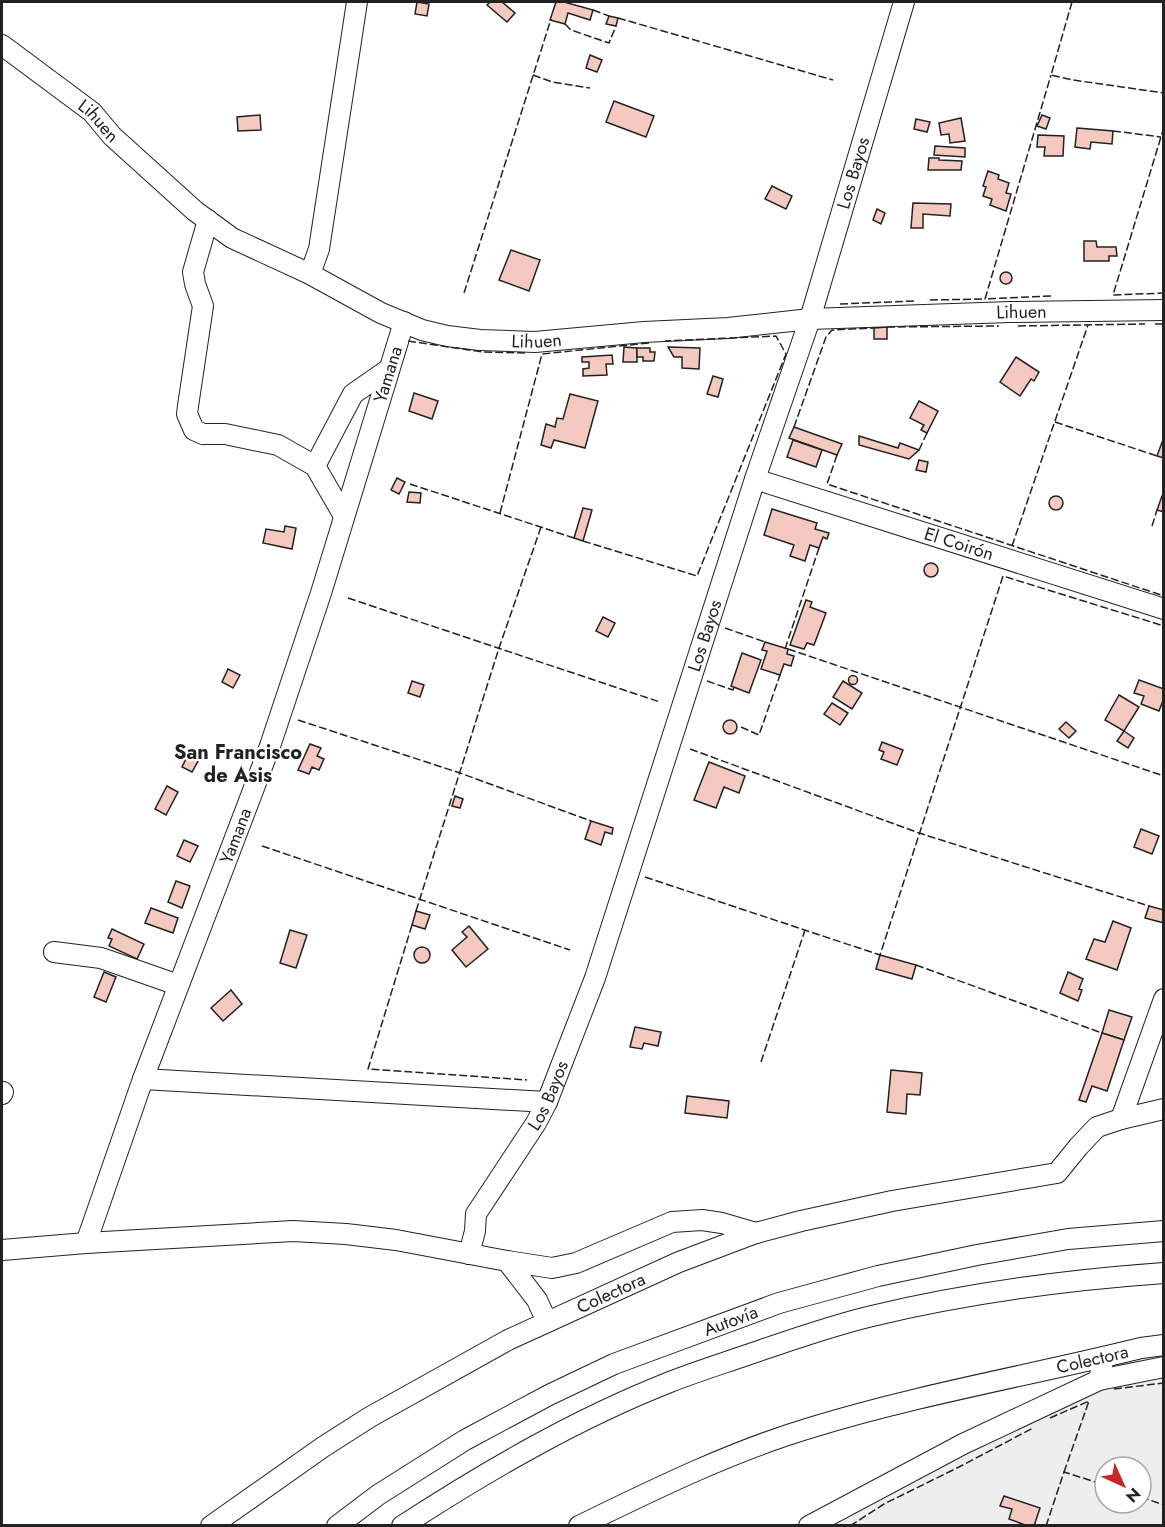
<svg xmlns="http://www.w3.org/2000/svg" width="1165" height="1527" viewBox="0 0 1165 1527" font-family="Jost,sans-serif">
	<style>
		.green { fill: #eee; stroke: #6f6f6f; stroke-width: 1.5; fill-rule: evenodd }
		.building { fill: #f3c9c0; stroke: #222; stroke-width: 1.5 }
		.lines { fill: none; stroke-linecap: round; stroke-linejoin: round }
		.minor-casing { stroke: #222; stroke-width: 22 }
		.minor { stroke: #fff; stroke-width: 20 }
		.fence { stroke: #222; stroke-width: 1.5; stroke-dasharray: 8 3; stroke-linecap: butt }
		.labels { text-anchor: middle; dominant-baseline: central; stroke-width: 4.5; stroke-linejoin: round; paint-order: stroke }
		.street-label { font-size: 18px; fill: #222; stroke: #fff }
		.neighbourhood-label { font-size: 20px; font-weight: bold; fill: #222; stroke: #fff }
	</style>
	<rect width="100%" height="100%" fill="#fff"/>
	<path class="green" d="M1163,1345V1525L809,1526L1099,1380L1104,1357ZM1105,1467H1141V1503H1105Z"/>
	<g class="building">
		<path d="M417,2L429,4L427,16L415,14Z"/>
		<path d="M490,2H502L515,13L507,22L487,5Z"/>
		<path d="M556,2H564L593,10L590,20L568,13L565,24L550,20Z"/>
		<path d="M609,16L618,18L616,26L606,24Z"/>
		<path d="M590,55L602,60L597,72L586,68Z"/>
		<path d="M614,101L654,116L646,137L606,122Z"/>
		<path d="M260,115L261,130L238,131L237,117Z"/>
		<path d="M1042,115L1050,118L1046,129L1037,126Z"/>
		<path d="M961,118L965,141L950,143L949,134L941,135L939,123Z"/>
		<path d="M916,119L930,122L927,132L914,129Z"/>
		<path d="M1077,128L1113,131L1112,144L1091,142L1090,149L1075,147Z"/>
		<path d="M1038,135L1064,136L1063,156H1044L1045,147H1037Z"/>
		<path d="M935,146L965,148V157L934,155Z"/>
		<path d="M929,158H939V160L962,161L961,170H928Z"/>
		<path d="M988,171L999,175L998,179L1009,183L1006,193L1011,194L1006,211L990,205L992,199L983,196L986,187L983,186Z"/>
		<path d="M772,186L792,196L786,209L765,199Z"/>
		<path d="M913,203L951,204L950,216L923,214V228H911Z"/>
		<path d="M877,209L885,213L881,224L873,220Z"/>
		<path d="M1084,241H1096L1097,247H1116L1117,256H1109V261H1084Z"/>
		<path d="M511,250L540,260L529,291L499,280Z"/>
		<circle cx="1006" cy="278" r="6"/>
		<path d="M887,327V339H874V328Z"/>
		<path d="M624,347L637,348V362H623Z"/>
		<path d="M668,347L700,348L699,369L682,368V357H674Z"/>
		<path d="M637,348H650V352H655L654,361H643V357H637Z"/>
		<path d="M612,355L613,364H606L607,375L583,376V369L589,368V362H582V357Z"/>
		<path d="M1016,357L1039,372L1034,381L1031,379L1020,396L1000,382Z"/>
		<path d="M713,376L723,379L718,397L707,394Z"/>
		<path d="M414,393L438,401L432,419L409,411Z"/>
		<path d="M570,394L598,401L585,448L554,440L551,448L541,445L546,424L555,427L557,418L563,419Z"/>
		<path d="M919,401L938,411L927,433L921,430L924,425L910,418Z"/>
		<path d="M794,427L842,444L837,455L789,438Z"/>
		<path d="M859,436L898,448L900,443L919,450L909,459L859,445Z"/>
		<path d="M1164,437V458L1157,456Z"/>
		<path d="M793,440L822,450L816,467L787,457Z"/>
		<path d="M919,460L928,462L926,472L916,470Z"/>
		<path d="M397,478L405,482L399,494L391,490Z"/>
		<path d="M409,492L421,493L420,503L407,502Z"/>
		<path d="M1162,496H1164V512L1157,510Z"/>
		<circle cx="1056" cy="503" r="7"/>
		<path d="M583,508L592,510L583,541L574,538Z"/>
		<path d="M772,509L817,523L815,529L829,533L827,539L823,537L819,548L810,545L805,561L790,556L794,545L764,535Z"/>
		<path d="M285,526L296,528L292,549L263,543L266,529L284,532Z"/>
		<circle cx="931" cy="570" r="7"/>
		<path d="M806,600L812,602L810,607L826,613L814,645L807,643L804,649L790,645Z"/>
		<path d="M603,617L615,623L608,637L596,631Z"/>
		<path d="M765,642L788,649L787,654L794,656L791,666L784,664L780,675L761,669L767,651L762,650Z"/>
		<path d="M742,653L761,660L749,693L731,686Z"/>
		<path d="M228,669L240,675L233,688L222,682Z"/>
		<circle cx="853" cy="680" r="4.5"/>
		<path d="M1139,680L1164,689V698L1159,711L1141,704L1144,696L1134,693Z"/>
		<path d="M412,681L424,685L420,697L408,693Z"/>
		<path d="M843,681L862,693L852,709L833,697Z"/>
		<path d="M1119,695L1139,707L1124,731L1105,720Z"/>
		<path d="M832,703L848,713L840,725L824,714Z"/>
		<circle cx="730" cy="727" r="7"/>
		<path d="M1066,722L1076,731L1069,738L1059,729Z"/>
		<path d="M1124,731L1134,738L1128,748L1117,741Z"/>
		<path d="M882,742L903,750L897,765L881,759L884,752L879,750Z"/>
		<path d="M310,744L321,748L317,756L324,759L319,770L312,767L309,774L298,770Z"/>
		<path d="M190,750L201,756L192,772L182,767Z"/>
		<path d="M709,762L745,776L739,793L724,787L716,808L694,800Z"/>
		<path d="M167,786L178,792L166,815L155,809Z"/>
		<path d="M455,796L463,799L460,808L452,806Z"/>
		<path d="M591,821L613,828L612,834L605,832L601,845L585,839Z"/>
		<path d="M1141,829L1159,836L1152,854L1134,847Z"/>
		<path d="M184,840L198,846L190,862L177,856Z"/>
		<path d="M176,881L190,886L182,908L168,902Z"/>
		<path d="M1149,906L1164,910V923L1145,918Z"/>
		<path d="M151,908L178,918L173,933L145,923Z"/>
		<path d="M416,911L430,915L425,929L412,925Z"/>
		<path d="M1113,921L1131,928L1117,970L1086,959L1094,939L1105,942Z"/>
		<path d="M469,926L488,949L466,967L452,950L467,937L462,932Z"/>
		<path d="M112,929L144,944L137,959L109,946L112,939L108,938Z"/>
		<path d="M290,930L307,935L296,968L280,963Z"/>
		<circle cx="422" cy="955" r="8"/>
		<path d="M880,955L916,965L912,979L876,969Z"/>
		<path d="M104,972L116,977L106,1002L94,997Z"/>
		<path d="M1068,972L1083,979L1079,989L1082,990L1078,1001L1060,993Z"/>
		<path d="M231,990L242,1004L223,1021L211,1008Z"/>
		<path d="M1109,1010L1132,1017L1124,1040L1102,1033Z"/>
		<path d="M635,1027L661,1032L658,1046L644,1043L642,1049L630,1047Z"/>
		<path d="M1102,1033L1124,1040L1107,1091L1092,1086L1086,1102L1079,1100Z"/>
		<path d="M891,1070L922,1073L920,1095L907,1094L906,1114L887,1112Z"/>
		<path d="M687,1096L729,1101L727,1118L685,1113Z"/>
		<path d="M1004,1496L1040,1508L1034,1526H1028L1009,1519L1012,1509L1000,1506Z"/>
	</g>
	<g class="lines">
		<g class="minor-casing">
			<g id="minor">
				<path id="s1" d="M2,45L92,112L112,136L195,211L232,238L310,274L381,313L422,330L447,336L480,340L535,342L644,332L728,328L810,319L1010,312L1164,310"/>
				<path d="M208,220L193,272L195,284L203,306L188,406L187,414L194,430L203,434H225L278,445L315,466L344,516"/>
				<path d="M310,274L319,249L357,2"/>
				<path d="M315,466L353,394L389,369"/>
				<path id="s2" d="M755,479L1164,609"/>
				<path d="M54,952L101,958L178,985"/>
				<path d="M143,1079L547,1102"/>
				<path d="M2,1094L3,1092"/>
				<path d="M1121,1119L1164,1109"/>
				<path id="s3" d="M86,1243L143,1079L270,746L321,593L404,322"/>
				<path d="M2,1250L86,1243L293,1231L346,1234L396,1240L507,1261L552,1268L576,1263L672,1222L702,1220L722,1223L756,1233"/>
				<path id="s4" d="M469,1254L475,1231L476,1214L536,1123L547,1102L595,978L755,479L810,319L904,2"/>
				<path d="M507,1261L537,1300L547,1322"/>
				<path d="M1099,1380L1164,1367"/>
				<path id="s5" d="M211,1526L323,1447L370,1417L508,1340L679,1262L756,1233L801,1221L892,1201L1057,1173L1079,1146L1097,1127L1121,1119L1164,999"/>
				<path id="s6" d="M337,1526L378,1495L465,1440L549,1395L614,1364L779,1303L878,1276L977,1255L1068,1239L1164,1231"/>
				<path d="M402,1526C487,1471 576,1419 670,1382C695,1372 721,1364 747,1355C788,1341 830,1326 872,1316C967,1293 1066,1280 1164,1273"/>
				<path id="s7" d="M579,1526C655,1489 732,1451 813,1427C921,1394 1032,1375 1141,1348L1164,1345"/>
				<path d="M809,1526L963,1444L1099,1380L1104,1357"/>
			</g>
		</g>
		<use href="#minor" class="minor"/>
		<g class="fence">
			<path d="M1072,2L1051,75L1073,80L1164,93"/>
			<path d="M593,10L609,16"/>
			<path d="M618,18L833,80"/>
			<path d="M565,24L571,30L609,43L616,26"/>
			<path d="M533,75L552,82L590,88"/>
			<path d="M1164,127L1113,295L1164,293"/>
			<path d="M1113,131L1161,137"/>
			<path d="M464,293L551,19"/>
			<path d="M1051,296L985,299L1051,75"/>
			<path d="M930,300L985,299"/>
			<path d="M840,304L915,301"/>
			<path d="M1155,324H1164"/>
			<path d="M1018,326L1145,324"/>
			<path d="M887,327L999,326"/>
			<path d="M408,341L483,352L525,353"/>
			<path d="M1055,422L1157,456"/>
			<path d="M794,427L826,337L832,330L874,328"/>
			<path d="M919,450L927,433"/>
			<path d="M837,455L827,484L1164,596"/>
			<path d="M410,484L574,538"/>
			<path d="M500,513L542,354L649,343"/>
			<path d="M1152,526L1157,510"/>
			<path d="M583,541L697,576L786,354L776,336L665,341"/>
			<path d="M1012,546L1088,325"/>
			<path d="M348,598L660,702"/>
			<path d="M725,628L765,642"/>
			<path d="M785,649L819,548"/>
			<path d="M788,649L1164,776"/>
			<path d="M707,681L733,690L734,687"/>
			<path d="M298,720L460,773L591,821"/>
			<path d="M741,727L759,735L780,675"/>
			<path d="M690,749L919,833L1149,906"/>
			<path d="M262,846L570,950"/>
			<path d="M645,877L880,955L1003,576L1164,626"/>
			<path d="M416,911L499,648L541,527"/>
			<path d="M412,925L368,1069L527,1080"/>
			<path d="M916,965L1102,1033"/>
			<path d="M761,1062L805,930"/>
			<path d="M1114,1389L1164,1383"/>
			<path d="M1050,1418L1089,1401L1064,1472"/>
			<path d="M1141,1497L1164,1505"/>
			<path d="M850,1526L884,1504L959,1467L1033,1428"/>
			<path d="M1046,1526L1064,1472L1105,1485"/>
		</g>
	</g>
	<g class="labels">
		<g class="street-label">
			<text stroke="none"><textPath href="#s1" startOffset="123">Lihuen</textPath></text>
			<text stroke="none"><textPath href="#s4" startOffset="1152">Los Bayos</textPath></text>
			<text stroke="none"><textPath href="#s1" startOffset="1114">Lihuen</textPath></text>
			<text stroke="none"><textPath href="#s1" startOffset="628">Lihuen</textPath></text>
			<text stroke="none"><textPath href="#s3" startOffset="920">Yamana</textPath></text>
			<text stroke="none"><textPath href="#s2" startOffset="214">El Coirón</textPath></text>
			<text stroke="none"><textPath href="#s4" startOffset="666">Los Bayos</textPath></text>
			<text stroke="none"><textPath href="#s3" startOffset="434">Yamana</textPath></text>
			<text stroke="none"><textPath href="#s4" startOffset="180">Los Bayos</textPath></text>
			<text stroke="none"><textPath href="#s5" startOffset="464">Colectora</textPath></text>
			<text stroke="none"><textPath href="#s6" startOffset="446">Autovía</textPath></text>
			<text stroke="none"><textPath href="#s7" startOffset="542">Colectora</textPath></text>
		</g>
		<g class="neighbourhood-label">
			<text x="238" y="752">San Francisco<tspan x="238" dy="23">de Asis</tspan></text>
		</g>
	</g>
	<rect width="1165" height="1527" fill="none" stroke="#222222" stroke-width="6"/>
	<g transform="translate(1123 1485) rotate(135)"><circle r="28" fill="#ffffff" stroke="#a7a7a7" stroke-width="1.5"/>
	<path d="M0-4.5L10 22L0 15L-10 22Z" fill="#c62828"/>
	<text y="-9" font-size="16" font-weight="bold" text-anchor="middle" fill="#222222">N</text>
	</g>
</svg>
